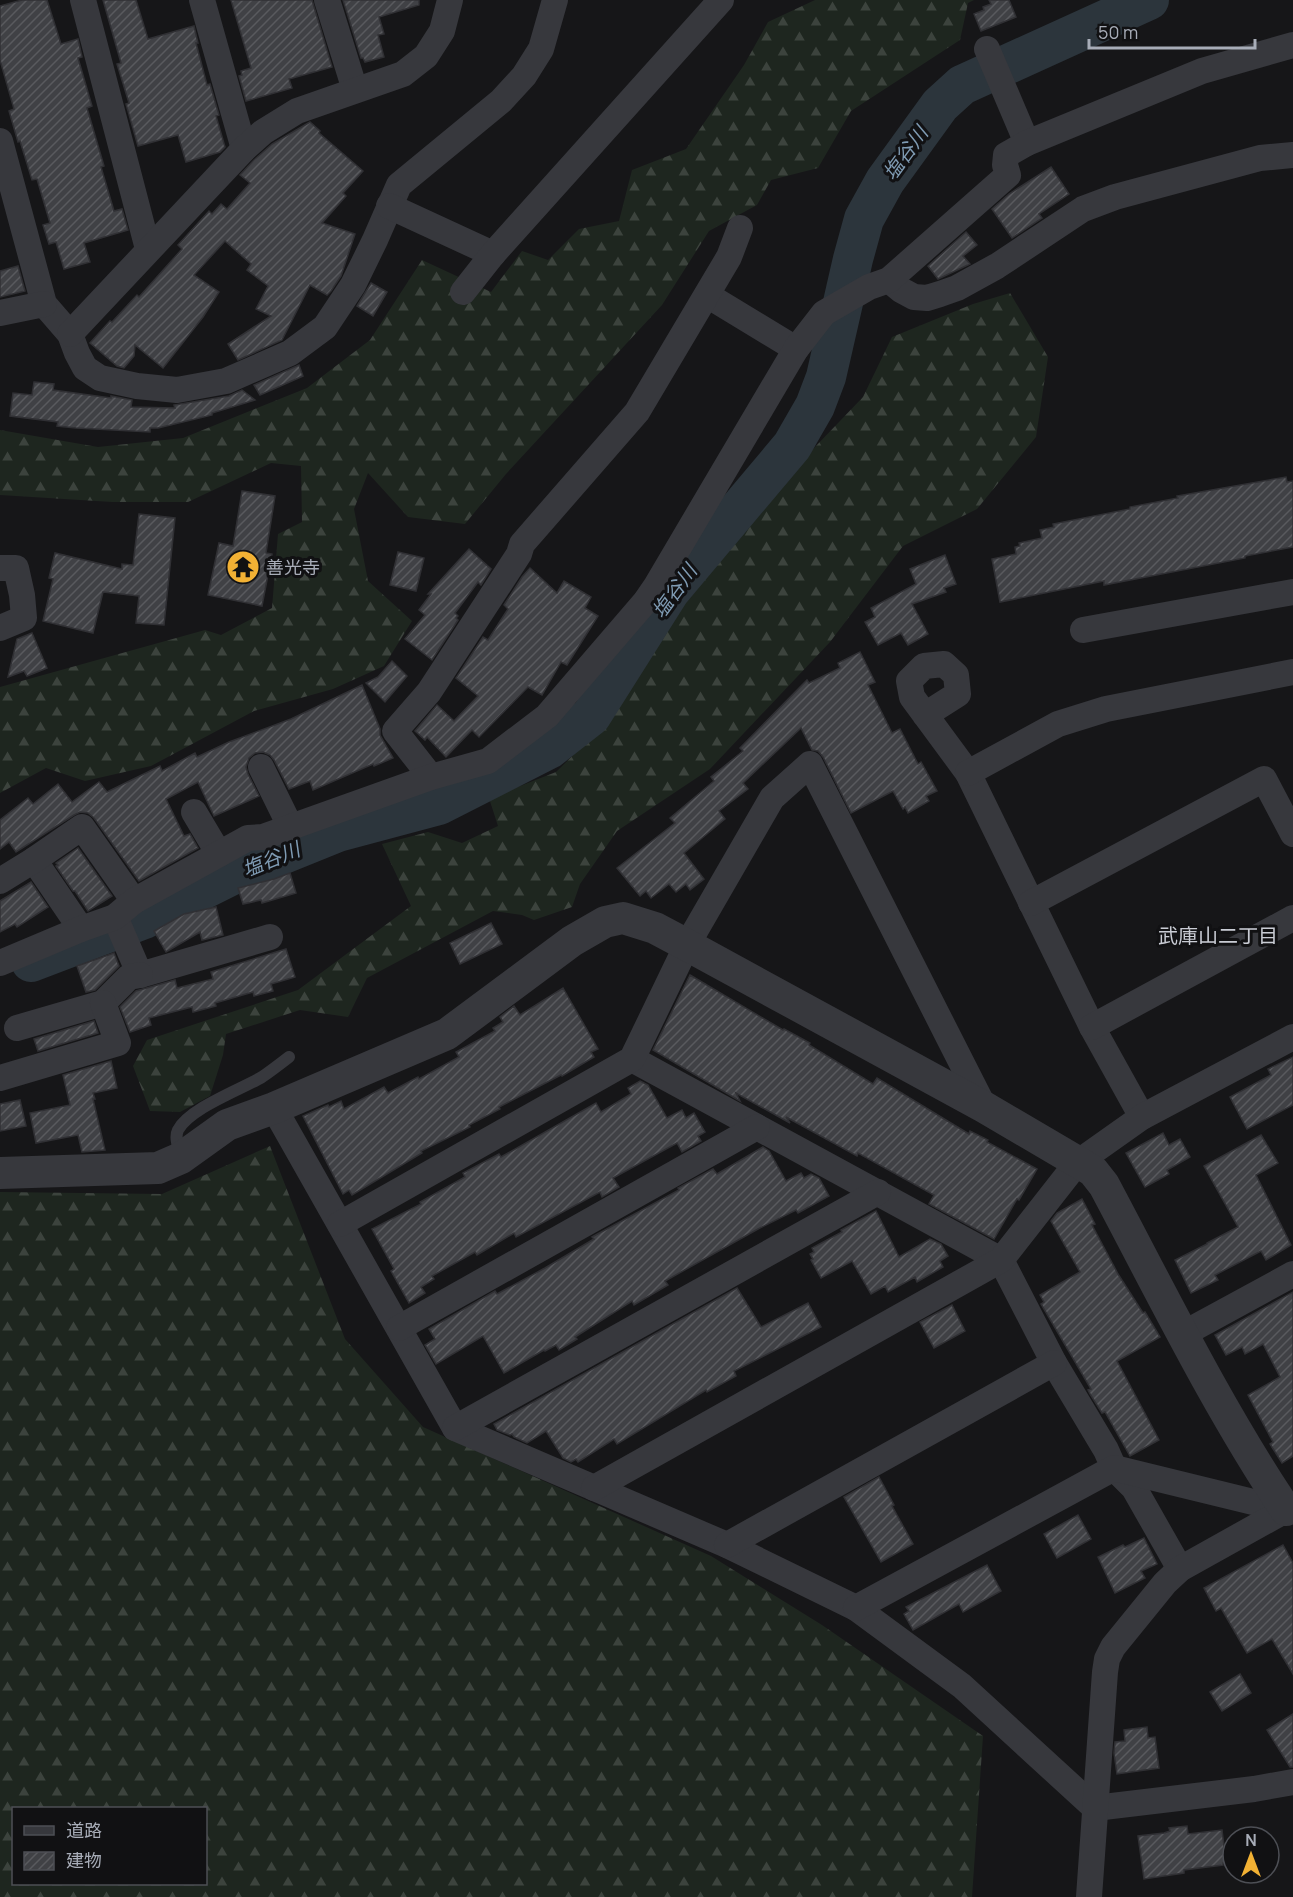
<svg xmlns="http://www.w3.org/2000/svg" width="1293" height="1897" viewBox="0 0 1293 1897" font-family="Manrope,'Noto Sans JP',sans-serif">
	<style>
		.forest { fill: url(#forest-firs); fill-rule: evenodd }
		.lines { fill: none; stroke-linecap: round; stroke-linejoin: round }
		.river { stroke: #2c353c; stroke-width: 40 }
		.building { fill: url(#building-hatch); stroke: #303034; stroke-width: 1.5 }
		.service { stroke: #37383d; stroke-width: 12 }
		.minor { stroke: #37383d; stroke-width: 26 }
		.tertiary { stroke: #37383d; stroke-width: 32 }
		.labels { text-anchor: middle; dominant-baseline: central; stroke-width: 6; stroke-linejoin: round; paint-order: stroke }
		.poi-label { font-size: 18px; fill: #a8adb8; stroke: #111113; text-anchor: start }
		.water-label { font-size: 20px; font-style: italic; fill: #7f9bb3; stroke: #111113 }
		.neighbourhood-label { font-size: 20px; fill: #c9ccd4; stroke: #111113 }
	</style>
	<defs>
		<pattern id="forest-firs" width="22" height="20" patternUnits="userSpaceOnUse" patternTransform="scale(1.5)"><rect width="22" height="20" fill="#1e261f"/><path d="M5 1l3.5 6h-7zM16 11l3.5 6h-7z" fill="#3c433d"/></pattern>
		<pattern id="building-hatch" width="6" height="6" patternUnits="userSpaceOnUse" patternTransform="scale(1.5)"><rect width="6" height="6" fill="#404145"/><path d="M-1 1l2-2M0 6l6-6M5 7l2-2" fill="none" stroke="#595a5e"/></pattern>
	</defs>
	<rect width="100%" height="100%" fill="#161618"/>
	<g class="forest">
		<path d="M815,0H974L968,3L960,40L851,111L818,168L771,180L757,205L709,231L662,305L506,474L465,524L408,517L368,473L354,509L368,581L412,621L384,666L333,689L254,711L151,766L85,781L46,768L0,793V687L205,630L221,635L272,608L278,534L302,522L301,466L271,463L188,502H112L0,495V430L98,447L183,438L307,388L370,340L422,260L491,292L522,251L548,260L579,229L619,221L632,170L686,149L744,65L768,22Z"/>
		<path d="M1010,293L1048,357L1036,437L977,509L903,546L830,642L710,769L617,831L580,884L572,907L534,920L522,915L493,911L367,978L348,1017L300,1010L226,1034L223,1055L210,1096L180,1112L150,1111L133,1066L147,1040L298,990L411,906L382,844L428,832L462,843L498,826L489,798L556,772L607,722L635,666L700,574L791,472L863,397L892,337L973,304Z"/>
		<path d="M270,1146L345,1339L423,1427L711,1556L822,1625L983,1736L972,1897H0V1192L162,1194ZM14,1808H206V1884H14Z"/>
	</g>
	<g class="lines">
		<path class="river" d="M31,962L144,919L234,874L338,832L439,805L549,749L591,716L670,591L792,446L815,406L826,377L853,259L864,219L885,181L940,105L962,85L1149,0"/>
	</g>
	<g class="building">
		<path d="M22,0H47L61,44L78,39L82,57L78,58L92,106L87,108L104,166L101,167L114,211L122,209L128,230L84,243L90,262L64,269L56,242L49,244L43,225L50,223L37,179L32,180L20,141L18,142L9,111L14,109L0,60V6Z"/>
		<path d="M103,0H136L148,39L194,26L198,43H196L207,85L210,84L219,115L216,116L225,147L220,152L186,162L178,135L138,146L126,104L129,103L117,64L121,63Z"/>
		<path d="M231,0H312L332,67L289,79L292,88L246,101L239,76L242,75L241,71L251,68Z"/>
		<path d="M343,0H419V5L379,17L384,34L378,35L384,57L365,62L363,58H361Z"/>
		<path d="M989,0H1009L1016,17L981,31L974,14L984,10L983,7L991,4Z"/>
		<path d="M310,122L320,131L319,133L363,171L343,193L346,196L322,223L355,234L341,276L331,291L327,295L310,285L282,340L238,360L228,344L271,316L256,309L268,286L247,270L251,264L225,241L194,275L219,292L203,317L163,368L135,345L134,356L124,368L117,366L90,343L110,321L112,322L137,295L139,297L182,249L178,245L209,211L212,214L221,204L227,209L250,183L240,175L254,160L272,144Z"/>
		<path d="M1051,167L1069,194L1039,214L1042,218L1012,238L992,209L1009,194Z"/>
		<path d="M966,232L977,245L963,256L970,264L938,279L928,266Z"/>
		<path d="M18,266L25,291L0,297V271Z"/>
		<path d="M371,283L387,292L373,316L357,306Z"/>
		<path d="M299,365L303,376L260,395L254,385Z"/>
		<path d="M34,382L54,384L53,390L111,398V396L132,400L131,407L175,408L174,405L229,396L242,390L255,400L212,413V415L158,428H150V432L76,428L57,426L58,422L10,416L13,393L32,395Z"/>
		<path d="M1286,477L1287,482L1293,481V547L1245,556V558L1104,585V581L1000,602L992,559L1016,554L1015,547L1020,546L1019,543L1042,538L1040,530L1054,527L1053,524L1130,509V507L1178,498L1177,496Z"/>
		<path d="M242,491L275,496L266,553L272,554L262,606L208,595L219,543L233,546Z"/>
		<path d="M139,514L175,518L164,625L136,623L139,596L103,592L93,633L43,621L53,579L49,578L55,553L122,569V564L133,565Z"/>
		<path d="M469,549L491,569L481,585L478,582L455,613L458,616L456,618L458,620L432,660L405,639L425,615L419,610L431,594H428Z"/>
		<path d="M398,552L424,558L416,591L390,585Z"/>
		<path d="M945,555L956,584L944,588L946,592L912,604L928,634L908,645L901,633L878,645L865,622L875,617L871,608L916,584L910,569Z"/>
		<path d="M530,568L557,593L564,581L591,597L585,608L598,616L567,665L561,662L542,695L528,687L479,737L472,730L446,757L427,737L425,740L415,731L437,705L454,721L478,696L456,678L483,637L488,640L508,609L504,605L522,577Z"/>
		<path d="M32,633L47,668L27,676L24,671L8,677L17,639Z"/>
		<path d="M860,652L875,682L868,685L892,733L900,729L918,764L921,762L937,791L926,796L929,801L908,813L905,807L903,809L893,791L851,813L823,757L818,751L812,750L801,728L743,783L748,789L719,811L725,819L684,853L704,879L690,890L686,884L676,892L669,884L651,898L646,891L640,896L617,868L675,823L670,818L714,781L711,777L743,751L740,748L807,680L809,683L840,668L838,663Z"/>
		<path d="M392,661L407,676L385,702L366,683L378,677Z"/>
		<path d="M362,685L380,729V735L393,758L374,766L373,764L313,790L310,781L289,789L274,760L270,755L263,752L255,753L249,758L246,767L248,774L259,796L214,816L198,782L166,799L184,836L190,834L198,848L139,881L94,818L88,813L80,812L74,815L16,852L9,842L0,849V820L28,798L33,804L58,784L72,802L99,782L107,792L160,766L162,771L195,753L197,757L229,742L291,719Z"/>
		<path d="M78,848L112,896L88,911L75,891H73L56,866L58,865L56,863Z"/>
		<path d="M290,873L296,893L262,903L261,900L243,904L238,888L274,879Z"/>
		<path d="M31,882L48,907L17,927L15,924L0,932V901Z"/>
		<path d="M216,907L223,935L202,940L200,932L166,952L154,931L184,914Z"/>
		<path d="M491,923L502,944L460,964L450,943Z"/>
		<path d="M286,949L295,977L271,984L273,991L254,996L253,992L215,1003L216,1006L193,1012L192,1007L149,1018L151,1025L130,1032L120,1007L136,991L175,980L177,988L213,979L211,972Z"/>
		<path d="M114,953L119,966L95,990L86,992L77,966Z"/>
		<path d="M690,975L783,1030L784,1029L810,1043L809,1045L873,1084L877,1078L969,1134L970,1131L988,1140L987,1142L1037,1169L1019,1200L1017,1199L994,1239L929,1204L934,1195L858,1153L857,1156L786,1117L790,1123L736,1093L740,1101L653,1050Z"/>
		<path d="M563,988L598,1049L591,1052L594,1057L562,1076L561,1075L499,1107L500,1109L469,1125L470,1127L421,1151L422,1153L352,1195L349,1190L343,1194L303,1116L328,1105L329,1107L341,1101L344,1109L384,1087L388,1093L418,1077L419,1079L459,1057L456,1052L495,1031L493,1028L503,1022L500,1017L514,1006L520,1015Z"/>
		<path d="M94,1021L98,1033L38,1051L34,1039Z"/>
		<path d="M1293,1057V1105L1247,1129L1230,1097L1271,1075L1268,1069Z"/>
		<path d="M111,1061L117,1088L93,1093L95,1099H93L105,1150L82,1152L78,1135L36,1143L30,1113L70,1105L63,1075Z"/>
		<path d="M640,1081L648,1085L667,1118L682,1110L686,1118L694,1113L705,1132L698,1136L701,1141L682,1152L677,1143L613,1178L619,1187L602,1197L600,1192L516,1237L514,1233L477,1255L475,1252L432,1276L434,1279L421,1287L425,1293L409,1303L391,1271L394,1269L372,1229L421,1204L420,1202L465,1177L463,1173L499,1154L501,1157L596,1103L601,1112L631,1094L628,1088Z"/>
		<path d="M20,1100L26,1126L0,1131V1104Z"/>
		<path d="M1163,1133L1169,1145L1180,1139L1190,1157L1167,1170L1169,1174L1145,1187L1126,1153Z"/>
		<path d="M1261,1135L1278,1163L1256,1175L1291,1245L1266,1260L1261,1251L1215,1275L1218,1280L1191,1293L1175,1260L1207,1244V1243L1238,1227L1204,1166Z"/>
		<path d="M763,1147L769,1151L786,1181L801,1173L804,1178L811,1174L819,1178L829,1196L798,1213L796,1210L758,1229L665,1281L668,1285L634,1305L632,1301L575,1337L577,1339L559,1350L556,1345L545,1351L544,1350L504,1373L483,1336L436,1364L425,1345L435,1339L429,1329L495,1291L497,1294L545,1268L594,1239L592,1237L679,1190L678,1188L713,1169L717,1174Z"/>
		<path d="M1082,1199L1095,1224L1092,1225L1118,1274L1143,1313L1145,1312L1160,1337L1117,1361L1159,1440L1130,1456L1105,1412L1102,1413L1090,1394L1088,1390L1091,1389L1041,1304L1044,1302L1040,1295L1080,1272L1051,1221L1057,1213Z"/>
		<path d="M876,1211L899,1257L930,1239L941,1244L948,1256L940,1261L943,1267L917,1282L915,1277L888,1292L885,1286L871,1294L852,1261L821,1278L811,1260L813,1259L810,1254L814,1252L812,1248L842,1232L841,1230Z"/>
		<path d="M737,1288L761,1327L808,1303L821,1327L734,1371L736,1376L707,1392L706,1390L617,1444L614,1439L578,1462L576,1459L571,1462L563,1458L546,1431L527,1443L514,1437L512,1434L510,1435L497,1430L494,1424Z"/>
		<path d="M1293,1292V1456L1282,1463L1270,1444L1273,1442L1248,1395L1280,1377L1263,1344L1245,1354L1242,1347L1226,1355L1215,1335Z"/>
		<path d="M952,1305L965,1331L934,1348L920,1322Z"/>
		<path d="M879,1477L894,1505L892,1506L913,1544L881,1562L844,1497Z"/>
		<path d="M1078,1515L1091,1539L1057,1558L1044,1534Z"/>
		<path d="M1144,1538L1157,1564L1141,1571L1145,1578L1115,1593L1098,1557L1123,1545L1125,1547Z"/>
		<path d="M1283,1545L1293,1563V1674L1272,1639L1247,1653L1221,1608L1216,1611L1204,1588Z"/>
		<path d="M987,1565L1001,1591L963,1612L959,1604L913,1630L904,1614L909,1611L906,1607Z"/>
		<path d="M1240,1674L1251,1693L1222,1711L1210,1692Z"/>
		<path d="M1293,1714V1767H1290L1267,1730Z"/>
		<path d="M1147,1727L1148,1738L1155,1737L1159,1768L1117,1774L1114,1753L1115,1742L1125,1741L1124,1730Z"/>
		<path d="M1187,1826L1188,1834L1222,1830L1226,1862L1223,1863V1865L1184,1870V1873L1144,1879L1138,1836L1164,1833L1170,1831L1169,1828Z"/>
	</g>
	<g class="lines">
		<path class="service" d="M181,1157C179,1149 174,1138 178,1130C190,1108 240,1090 262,1077C271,1071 280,1064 289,1057"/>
		<g class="minor">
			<path d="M83,0L148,249"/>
			<path d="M202,0L244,149"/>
			<path d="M327,0L355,90"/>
			<path d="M987,49L1027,143"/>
			<path d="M0,141L44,304L70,334L77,353L85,368L100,378L137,386L177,390L226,381L290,353L325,327L353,285L375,240L399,185L501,101L524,76L541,49L555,0"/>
			<path d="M389,206L493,254"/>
			<path d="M889,280L901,290L914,297L927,298L940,294L957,288L997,266L1083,209L1115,197L1260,158L1293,155"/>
			<path d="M463,292L493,254L721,0"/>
			<path d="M707,295L796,349"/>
			<path d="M0,313L44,304"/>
			<path d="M70,334L244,149L263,132L297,111L403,74L426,56L442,31L450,0"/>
			<path d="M0,568H16L22,595L24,618L0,628"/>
			<path d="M1083,630L1293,592"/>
			<path d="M925,715L958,694L956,675L944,664L924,666L909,681L912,697L968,773L1092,1027L1142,1117"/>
			<path d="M261,767L290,826"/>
			<path d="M968,773L1058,724L1106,709L1293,672"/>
			<path d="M431,777L395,731L429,692L519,554L522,544L637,412L729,257L740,228"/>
			<path d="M194,812L219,854"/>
			<path d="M34,860L81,929"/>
			<path d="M0,881L34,860L82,827L134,901"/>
			<path d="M1031,903L1264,779L1293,834"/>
			<path d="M115,917L140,975L270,937"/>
			<path d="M0,963L81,929L115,917L134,901L248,838L263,837L431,777L488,761L547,716L645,602L656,586L796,349L824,313L869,287L889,280L1008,175L1005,165L1006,155L1027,143L1202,71L1293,45"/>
			<path d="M1092,1027L1293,918"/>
			<path d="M17,1028L103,1003L129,977L140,975"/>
			<path d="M632,1059L1001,1260L1054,1363L1106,1450L1114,1468L1134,1488L1180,1569"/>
			<path d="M0,1078L118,1043L103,1003"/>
			<path d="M274,1108L455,1428L727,1545L856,1608L962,1686L1095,1808L1254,1789L1293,1782"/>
			<path d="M340,1224L632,1059L687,945L772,798L810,764L984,1107"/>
			<path d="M399,1328L757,1127"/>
			<path d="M1183,1334L1293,1274"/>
			<path d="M455,1428L878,1192"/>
			<path d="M594,1488L1001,1260L1077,1163L1142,1117L1293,1037"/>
			<path d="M727,1545L1054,1363"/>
			<path d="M856,1608L1114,1468L1286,1510H1293"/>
			<path d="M1089,1897L1105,1672L1107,1659L1113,1647L1165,1583L1180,1569L1293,1506"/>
		</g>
		<path class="tertiary" d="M0,1173L158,1168L181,1158L227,1125L274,1108L447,1034L572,941L605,922L623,918L655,928L687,945L984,1107L1093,1171L1104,1185C1162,1294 1217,1407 1286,1510"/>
	</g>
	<defs>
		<g id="temple-disc" transform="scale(1.725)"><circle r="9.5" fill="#f2b134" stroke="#111113"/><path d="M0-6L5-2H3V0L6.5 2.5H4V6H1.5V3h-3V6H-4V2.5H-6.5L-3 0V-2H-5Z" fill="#111"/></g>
	</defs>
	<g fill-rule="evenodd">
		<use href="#temple-disc" x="243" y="567"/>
	</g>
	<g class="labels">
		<g class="poi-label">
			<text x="266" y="567">善光寺</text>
		</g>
		<g class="water-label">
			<text transform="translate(905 153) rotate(-54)">塩谷川</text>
			<text transform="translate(674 591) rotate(-54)">塩谷川</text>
			<text transform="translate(271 859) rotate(-22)">塩谷川</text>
		</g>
		<g class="neighbourhood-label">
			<text x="1218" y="935">武庫山二丁目</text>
		</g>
	</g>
	<rect x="12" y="1807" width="195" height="78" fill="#111113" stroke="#4d4f55" stroke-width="1.5"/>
	<rect x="24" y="1826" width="30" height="9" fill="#37383d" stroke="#4d4f55" stroke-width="1.5"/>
	<text x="66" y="1837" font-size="18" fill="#a8adb8">道路</text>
	<rect x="24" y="1852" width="30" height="18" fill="url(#building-hatch)" stroke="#4d4f55" stroke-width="1.5"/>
	<text x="66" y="1867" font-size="18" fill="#a8adb8">建物</text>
	<g transform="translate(1251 1855)"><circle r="28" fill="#111113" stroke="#4d4f55" stroke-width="1.5"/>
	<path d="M0-4.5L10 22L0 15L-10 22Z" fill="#f2b134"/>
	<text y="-9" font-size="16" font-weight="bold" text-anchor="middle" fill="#a8adb8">N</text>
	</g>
	<path d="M1089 39v9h166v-9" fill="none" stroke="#a8adb8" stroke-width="3"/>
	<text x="1098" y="39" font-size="18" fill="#a8adb8" stroke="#111113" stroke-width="4.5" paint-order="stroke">50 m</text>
</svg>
